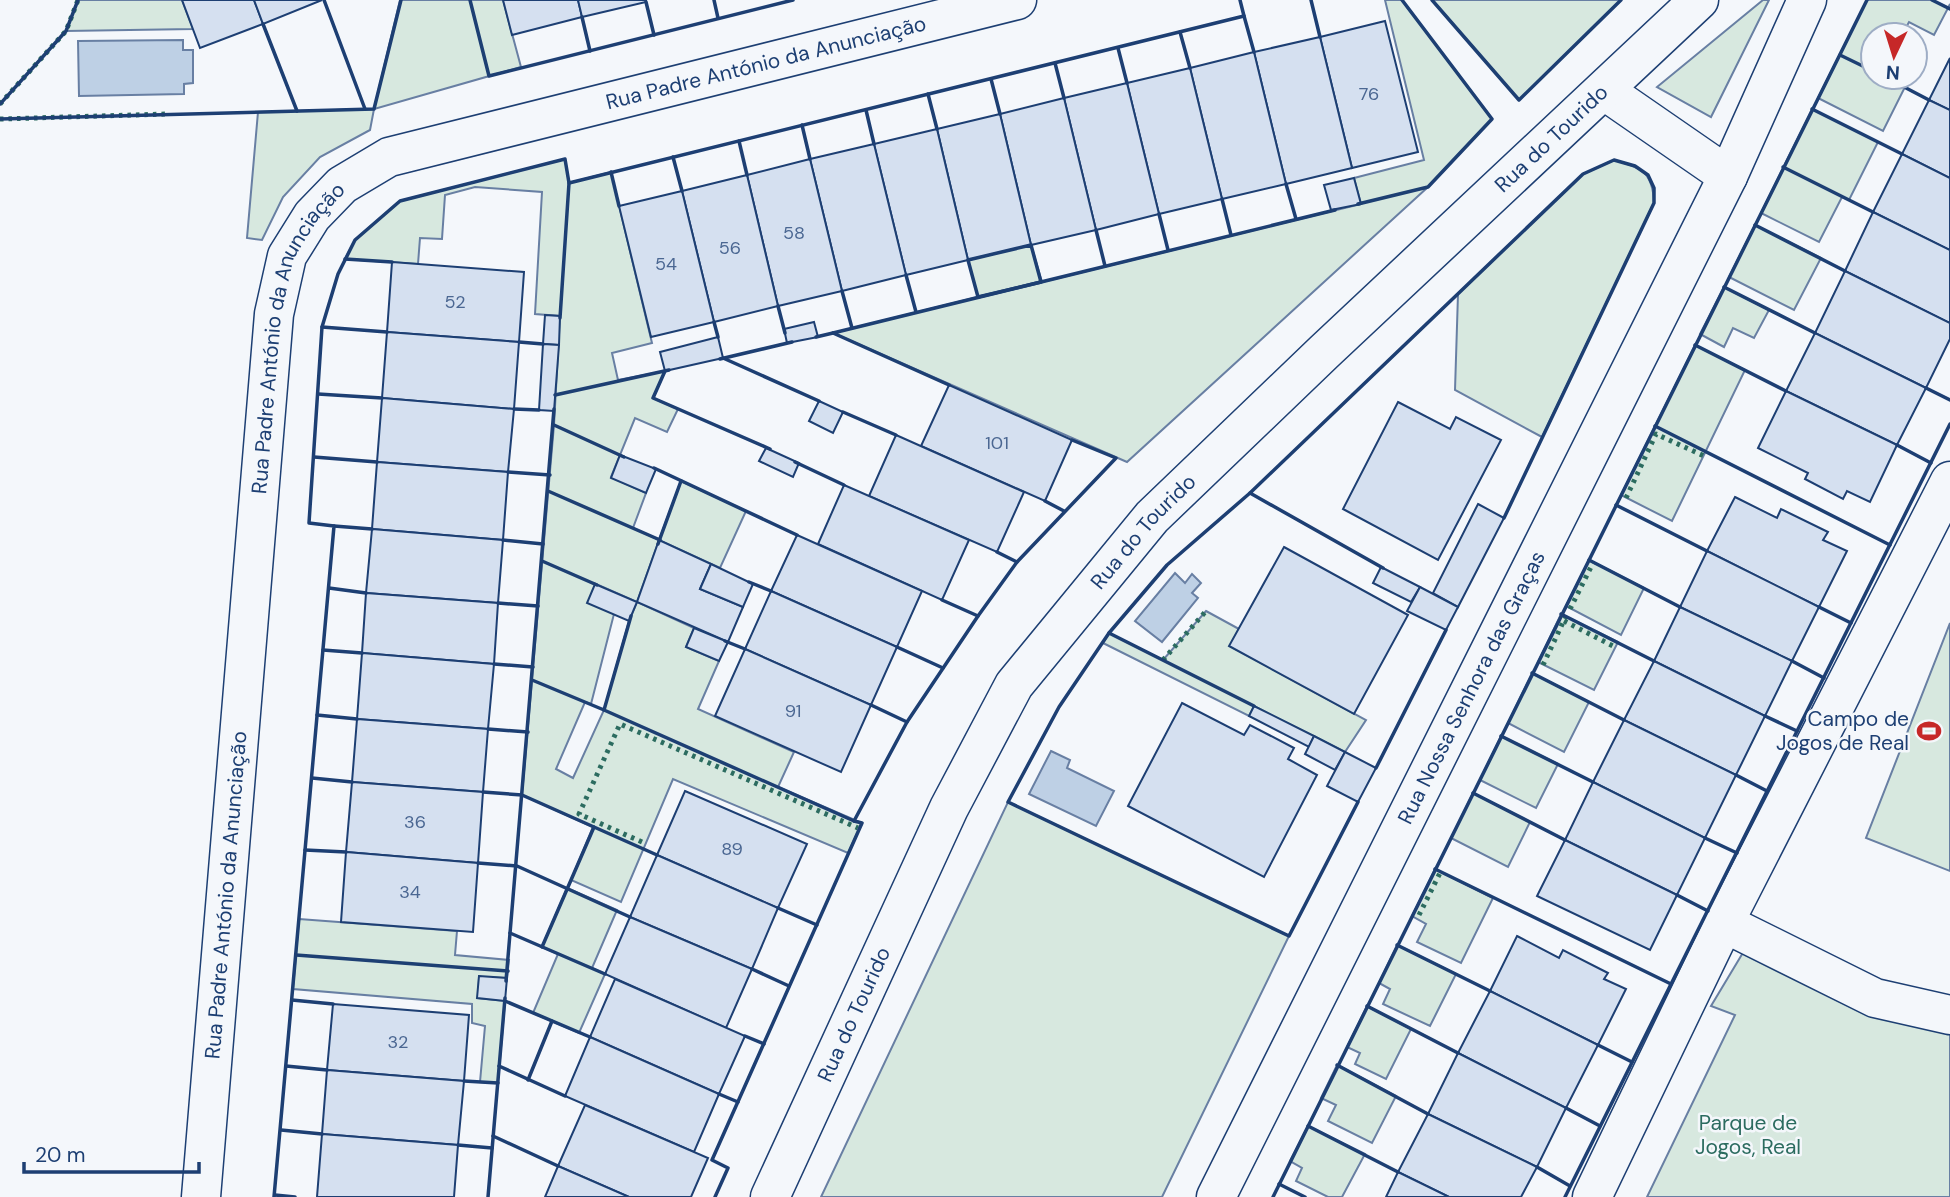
<svg xmlns="http://www.w3.org/2000/svg" width="1950" height="1197" viewBox="0 0 1950 1197" font-family="'DM Sans',sans-serif">
	<style>
		.green { fill: #d7e8df; stroke: #687fa3; stroke-width: 2; fill-rule: evenodd }
		.water { fill: #bed0e5; stroke: #687fa3; stroke-width: 2 }
		.building { fill: #d5e0f0; stroke: #1d3f73; stroke-width: 2 }
		.lines { fill: none; stroke-linecap: round; stroke-linejoin: round }
		.minor-casing { stroke: #1d3f73; stroke-width: 41 }
		.minor { stroke: #f4f7fb; stroke-width: 38 }
		.hedge { stroke: #2c6c60; stroke-width: 5; stroke-dasharray: 3.5 5; stroke-linecap: butt }
		.wall { stroke: #1d3f73; stroke-width: 3.5 }
		.labels { text-anchor: middle; dominant-baseline: central; stroke-width: 5; stroke-linejoin: round; paint-order: stroke }
		.number-label { font-size: 18px; fill: #4b6792 }
		.street-label { font-size: 21px; fill: #1d3f73; stroke: #f4f7fb }
		.poi-label { font-size: 21px; fill: #1d3f73; stroke: #f4f7fb; text-anchor: end }
		.park-label { font-size: 21px; fill: #2c6c60; stroke: #f4f7fb }
	</style>
	<rect width="100%" height="100%" fill="#f4f7fb"/>
	<g class="green">
		<path d="M78,0H182L193,29L66,31Z"/>
		<path d="M400,0H503L521,67L374,109L370,130L320,157L283,197L262,240L247,238L258,112L374,109Z"/>
		<path d="M1385,0H1402L1492,119L1428,187L1127,462L833,333L978,297L968,260L1031,245L1042,282L1361,204L1354,178L1424,160Z"/>
		<path d="M1432,0H1621L1519,100Z"/>
		<path d="M1763,0H1769L1711,117L1657,87Z"/>
		<path d="M1867,0H1932L1948,8L1950,4V9L1948,8L1934,35L1909,22L1902,35H1873V77H1885L1905,87L1883,131L1818,98Z"/>
		<path d="M1812,109L1878,142L1849,200L1842,197L1819,242L1761,213Z"/>
		<path d="M565,159L569,183L611,172L652,343L612,353L618,380L665,371L653,398L678,409L667,432L635,418L611,477L646,493L633,528L659,540L681,481L746,511L720,568L659,540L637,602L694,628L686,647L719,661L698,709L794,752L778,787L862,823L848,853L673,779L621,902L571,880L593,827L522,795L554,425L560,316L535,314L542,192L475,187L445,195L442,239L420,238L418,264L345,259L355,240L400,201ZM596,584L637,602L629,621L604,710L573,778L556,769L585,702L591,704L614,614Z"/>
		<path d="M1614,160C1641,167 1653,172 1654,203L1542,437L1455,390L1458,294L1583,174Z"/>
		<path d="M1755,225L1821,258L1794,310L1729,277Z"/>
		<path d="M1724,287L1769,310L1754,338L1733,328L1724,347L1700,334Z"/>
		<path d="M1695,345L1745,370L1672,521L1621,495Z"/>
		<path d="M1589,560L1644,588L1621,635L1566,606Z"/>
		<path d="M1206,611L1239,629L1230,646L1366,720L1345,752L1254,706L1249,716L1103,643L1109,633L1163,660Z"/>
		<path d="M1561,614L1618,642L1594,690L1538,662Z"/>
		<path d="M1950,623V871L1866,838Z"/>
		<path d="M1532,673L1589,702L1564,752L1508,723Z"/>
		<path d="M1501,736L1558,764L1536,808L1480,780Z"/>
		<path d="M1473,793L1530,822L1508,867L1451,838Z"/>
		<path d="M1008,802L1289,936L1162,1197H821Z"/>
		<path d="M1435,869L1493,898L1461,963L1417,942L1426,924L1412,916Z"/>
		<path d="M567,888L617,910L592,968L605,974L579,1033L533,1013L558,954L542,947Z"/>
		<path d="M299,919L457,931L455,955L509,960L507,978L479,977L478,998L505,1001L498,1083L480,1082L485,1026L472,1023V1004L293,989Z"/>
		<path d="M1753,936L1950,1015V1197H1647L1735,1015L1711,1006Z"/>
		<path d="M1397,945L1456,974L1430,1026L1383,1004L1390,989L1379,983Z"/>
		<path d="M1367,1006L1411,1029L1386,1079L1355,1064L1360,1053L1347,1047Z"/>
		<path d="M1337,1065L1396,1096L1372,1143L1328,1121L1336,1105L1321,1098Z"/>
		<path d="M1308,1126L1365,1154L1342,1197H1328L1296,1181L1302,1168L1290,1161Z"/>
	</g>
	<g class="water">
		<path d="M183,40V50H193V83L184,84V94L79,96L78,41Z"/>
		<path d="M1175,573L1185,583L1192,574L1201,583L1192,593L1198,598L1162,642L1135,621Z"/>
		<path d="M1051,751L1070,760L1067,768L1114,791L1096,826L1029,794Z"/>
	</g>
	<g class="building">
		<path d="M182,0H254L263,24L200,48Z"/>
		<path d="M254,0H322L263,24Z"/>
		<path d="M503,0H578L582,17L512,35Z"/>
		<path d="M578,0H646V2L582,17Z"/>
		<path d="M1385,21L1418,152L1352,168L1320,37Z"/>
		<path d="M1320,37L1352,168L1286,184L1254,52Z"/>
		<path d="M1254,52L1286,184L1222,199L1190,68Z"/>
		<path d="M1950,58V110L1929,100Z"/>
		<path d="M1190,68L1222,199L1159,214L1127,83Z"/>
		<path d="M1127,83L1159,214L1096,230L1064,98Z"/>
		<path d="M1064,98L1096,230L1031,245L1000,114Z"/>
		<path d="M1929,100L1950,110V178L1902,154Z"/>
		<path d="M1000,114L1031,245L968,260L937,129Z"/>
		<path d="M937,129L968,260L906,275L874,144Z"/>
		<path d="M874,144L906,275L842,291L810,159Z"/>
		<path d="M1902,154L1950,178V250L1873,212Z"/>
		<path d="M810,159L842,291L778,306L747,175Z"/>
		<path d="M747,175L778,306L714,322L682,191Z"/>
		<path d="M1354,178L1361,204L1331,210L1324,185Z"/>
		<path d="M682,191L714,322L651,337L619,206Z"/>
		<path d="M1873,212L1950,250V323L1845,271Z"/>
		<path d="M392,262L524,272L519,342L387,332Z"/>
		<path d="M1845,271L1950,323V339L1926,388L1815,333Z"/>
		<path d="M545,315L560,316L559,345L543,344Z"/>
		<path d="M814,322L818,337L787,343L784,329Z"/>
		<path d="M387,332L519,342L514,409L382,398Z"/>
		<path d="M1815,333L1926,388L1897,445L1786,391Z"/>
		<path d="M718,337L723,358L665,371L660,352Z"/>
		<path d="M543,344L559,345L554,411L539,410Z"/>
		<path d="M949,385L1072,440L1045,501L921,446Z"/>
		<path d="M1786,391L1897,445L1870,502L1847,491L1843,499L1805,479L1808,473L1758,448Z"/>
		<path d="M382,398L514,409L508,472L377,462Z"/>
		<path d="M819,401L843,412L833,433L809,421Z"/>
		<path d="M1398,402L1450,429L1456,417L1501,440L1438,560L1343,509Z"/>
		<path d="M896,435L1024,492L997,552L869,496Z"/>
		<path d="M766,448L799,463L793,477L759,461Z"/>
		<path d="M620,455L656,469L646,493L611,478Z"/>
		<path d="M377,462L508,472L503,540L372,529Z"/>
		<path d="M844,485L969,540L942,600L818,544Z"/>
		<path d="M1735,497L1777,518L1781,509L1828,532L1823,540L1847,551L1819,607L1707,551Z"/>
		<path d="M1478,504L1504,518L1458,607L1433,593Z"/>
		<path d="M372,529L503,540L498,603L366,593Z"/>
		<path d="M797,535L922,591L897,647L771,591Z"/>
		<path d="M659,540L711,564L700,589L743,607L728,642L637,602Z"/>
		<path d="M1284,547L1408,615L1354,714L1229,646Z"/>
		<path d="M1707,551L1819,607L1792,661L1680,607Z"/>
		<path d="M711,564L753,584L743,607L700,589Z"/>
		<path d="M1381,567L1420,587L1411,602L1373,583Z"/>
		<path d="M595,584L637,602L629,621L587,603Z"/>
		<path d="M1420,587L1458,607L1446,630L1407,611Z"/>
		<path d="M771,591L897,647L871,705L745,649Z"/>
		<path d="M366,593L498,603L494,664L362,653Z"/>
		<path d="M1680,607L1792,661L1765,716L1654,661Z"/>
		<path d="M694,628L728,642L719,661L686,647Z"/>
		<path d="M745,649L871,705L841,772L715,716Z"/>
		<path d="M362,653L494,664L488,729L357,719Z"/>
		<path d="M1654,661L1765,716L1736,775L1624,720Z"/>
		<path d="M1182,703L1244,735L1250,725L1294,748L1288,759L1317,775L1264,877L1128,806Z"/>
		<path d="M1254,706L1314,736L1309,747L1249,716Z"/>
		<path d="M357,719L488,729L483,792L352,782Z"/>
		<path d="M1624,720L1736,775L1705,838L1593,782Z"/>
		<path d="M1314,736L1345,752L1335,770L1305,754Z"/>
		<path d="M1345,752L1376,768L1358,802L1327,786Z"/>
		<path d="M352,782L483,792L478,863L346,852Z"/>
		<path d="M1593,782L1705,838L1677,895L1565,840Z"/>
		<path d="M685,791L807,844L778,908L657,855Z"/>
		<path d="M1565,840L1677,895L1650,950L1537,896Z"/>
		<path d="M346,852L478,863L473,932L341,922Z"/>
		<path d="M657,855L778,908L752,969L630,917Z"/>
		<path d="M630,917L752,969L726,1028L605,974Z"/>
		<path d="M1517,936L1559,958L1563,950L1608,973L1604,979L1626,989L1598,1045L1490,991Z"/>
		<path d="M479,976L507,978L505,1001L477,998Z"/>
		<path d="M615,979L745,1036L719,1094L590,1037Z"/>
		<path d="M1490,991L1598,1045L1566,1108L1458,1053Z"/>
		<path d="M333,1004L469,1015L464,1081L327,1070Z"/>
		<path d="M590,1037L719,1094L694,1152L565,1096Z"/>
		<path d="M1458,1053L1566,1108L1537,1167L1428,1114Z"/>
		<path d="M327,1070L464,1081L458,1145L322,1134Z"/>
		<path d="M585,1105L708,1158L691,1197H629L558,1166Z"/>
		<path d="M1428,1114L1537,1167L1521,1197H1449L1398,1172Z"/>
		<path d="M322,1134L458,1145L454,1197H317Z"/>
		<path d="M558,1166L629,1197H545Z"/>
		<path d="M1398,1172L1449,1197H1386Z"/>
	</g>
	<g class="lines">
		<g class="minor-casing">
			<g id="minor">
				<path d="M1605,91L1728,176"/>
				<path d="M1724,923L1875,998L1950,1015"/>
				<path id="s1" d="M201,1197L274,314L287,256L312,216L342,185L389,157L1017,0"/>
				<path id="s2" d="M770,1197L949,808L1014,685L1152,517L1324,352L1699,0"/>
				<path id="s3" d="M1216,1197L1728,176L1807,0"/>
				<path d="M1592,1197L1724,923L1950,481"/>
			</g>
		</g>
		<use href="#minor" class="minor"/>
		<g class="hedge">
			<path d="M0,104L66,31L78,0"/>
			<path d="M0,119L167,114"/>
			<path d="M1626,498L1656,434L1704,456"/>
			<path d="M1570,609L1593,563"/>
			<path d="M1564,621L1615,647"/>
			<path d="M1163,660L1206,611"/>
			<path d="M1543,665L1566,616"/>
			<path d="M642,842L579,814L620,724L858,828"/>
			<path d="M1419,915L1440,873"/>
		</g>
		<g class="wall">
			<path d="M324,0L365,109"/>
			<path d="M470,0L489,76L793,0"/>
			<path d="M714,0L718,18"/>
			<path d="M1311,0L1320,37"/>
			<path d="M1432,0L1519,100L1621,0"/>
			<path d="M1932,0L1950,9"/>
			<path d="M646,2L654,35"/>
			<path d="M1244,16L1254,52"/>
			<path d="M582,17L590,51"/>
			<path d="M263,24L297,111"/>
			<path d="M1180,32L1190,68"/>
			<path d="M1118,48L1127,83"/>
			<path d="M1840,55L1873,71"/>
			<path d="M1055,63L1064,98"/>
			<path d="M1885,77L1929,100"/>
			<path d="M991,79L1000,114"/>
			<path d="M928,94L937,129"/>
			<path d="M0,104L66,31L78,0"/>
			<path d="M1812,109L1902,154"/>
			<path d="M866,110L874,144"/>
			<path d="M0,119L374,109L401,0"/>
			<path d="M802,125L810,159"/>
			<path d="M739,141L747,175"/>
			<path d="M673,157L682,191"/>
			<path d="M1783,167L1873,212"/>
			<path d="M611,172L619,206"/>
			<path d="M1286,184L1296,219"/>
			<path d="M1222,199L1231,235"/>
			<path d="M1358,204L1428,187L1492,119L1402,0"/>
			<path d="M1159,214L1168,250"/>
			<path d="M1755,225L1845,271"/>
			<path d="M1096,230L1105,266"/>
			<path d="M1031,245L1041,282L978,297L968,260Z"/>
			<path d="M345,259L392,262"/>
			<path d="M906,275L916,312"/>
			<path d="M1724,287L1815,333"/>
			<path d="M842,291L852,328"/>
			<path d="M778,306L785,333"/>
			<path d="M560,318L569,183"/>
			<path d="M714,322L718,337"/>
			<path d="M322,327L387,332"/>
			<path d="M816,337L833,333"/>
			<path d="M519,342L543,344"/>
			<path d="M1695,345L1786,391"/>
			<path d="M723,358L819,401"/>
			<path d="M720,359L792,342"/>
			<path d="M665,371L653,398L770,449"/>
			<path d="M949,385L833,333L1335,210"/>
			<path d="M1926,388L1950,400"/>
			<path d="M318,394L382,398"/>
			<path d="M555,395L669,370"/>
			<path d="M514,409L539,410"/>
			<path d="M843,412L896,435"/>
			<path d="M554,425L624,457"/>
			<path d="M1655,426L1890,545"/>
			<path d="M1897,445L1931,463"/>
			<path d="M314,457L377,462"/>
			<path d="M795,462L844,485"/>
			<path d="M654,468L797,535"/>
			<path d="M508,472L550,475"/>
			<path d="M548,491L660,540"/>
			<path d="M1250,493L1167,565L1109,633L1059,707L1008,802L1289,936L1358,802"/>
			<path d="M1045,501L1064,511"/>
			<path d="M1616,505L1707,551"/>
			<path d="M334,526L372,529"/>
			<path d="M503,540L543,544"/>
			<path d="M658,544L681,481"/>
			<path d="M997,552L1017,562"/>
			<path d="M1589,560L1680,607"/>
			<path d="M542,561L597,585"/>
			<path d="M1383,568L1250,493L1583,174L1614,160L1635,166L1648,175L1654,188V203L1504,518"/>
			<path d="M749,582L771,591"/>
			<path d="M329,588L366,593"/>
			<path d="M942,600L978,616"/>
			<path d="M498,603L538,606"/>
			<path d="M1819,607L1851,623"/>
			<path d="M1561,614L1654,661"/>
			<path d="M631,616L604,710L854,821"/>
			<path d="M1109,633L1254,706"/>
			<path d="M725,641L745,649"/>
			<path d="M897,647L943,668"/>
			<path d="M323,650L362,653"/>
			<path d="M1792,661L1824,678"/>
			<path d="M494,664L533,667"/>
			<path d="M1532,673L1624,720"/>
			<path d="M532,680L604,710"/>
			<path d="M871,705L907,722"/>
			<path d="M317,715L357,719"/>
			<path d="M1765,716L1797,731"/>
			<path d="M488,729L528,732"/>
			<path d="M1501,736L1593,782"/>
			<path d="M1376,768L1446,630"/>
			<path d="M1736,775L1767,791"/>
			<path d="M312,778L352,782"/>
			<path d="M483,792L522,795L657,855"/>
			<path d="M1473,793L1565,840"/>
			<path d="M1705,838L1737,853"/>
			<path d="M305,850L346,852"/>
			<path d="M478,863L517,866L630,917"/>
			<path d="M1435,869L1671,984"/>
			<path d="M1677,895L1708,911"/>
			<path d="M778,908L817,925"/>
			<path d="M510,933L605,974"/>
			<path d="M1397,945L1490,991"/>
			<path d="M542,947L594,827"/>
			<path d="M296,955L508,971"/>
			<path d="M752,969L789,986"/>
			<path d="M506,981L554,409"/>
			<path d="M292,1000L333,1004"/>
			<path d="M505,1001L590,1037"/>
			<path d="M1367,1006L1458,1053"/>
			<path d="M745,1036L764,1044"/>
			<path d="M1598,1045L1632,1062"/>
			<path d="M1337,1065L1428,1114"/>
			<path d="M286,1066L327,1070"/>
			<path d="M499,1066L565,1096"/>
			<path d="M528,1080L552,1021"/>
			<path d="M464,1081L498,1083"/>
			<path d="M719,1094L738,1102"/>
			<path d="M1566,1108L1600,1126"/>
			<path d="M1308,1126L1398,1172"/>
			<path d="M281,1130L322,1134"/>
			<path d="M493,1136L558,1166"/>
			<path d="M458,1145L492,1148"/>
			<path d="M1537,1167L1570,1186"/>
			<path d="M1279,1184L1305,1197"/>
			<path d="M275,1195L295,1197"/>
			<path d="M274,1197L334,526L309,523L322,327L338,274L355,240L400,201L565,159L569,183L1244,16L1240,0"/>
			<path d="M488,1197L505,998"/>
			<path d="M715,1197L728,1168L712,1160L862,823L854,821L907,722L978,616L1017,562L1116,458L1072,440"/>
			<path d="M1273,1197L1867,0"/>
			<path d="M1565,1197L1950,424"/>
		</g>
	</g>
	<defs>
		<g id="stadium-bare" transform="scale(1.89)"><path d="M0-5a6.5 5 0 1 0 0 10a6.5 5 0 1 0 0-10ZM-3.5-1.8h7v3.6h-7Z" fill="#c62828" stroke="#f4f7fb" stroke-width="2.5" paint-order="stroke"/></g>
	</defs>
	<g fill-rule="evenodd">
		<use href="#stadium-bare" x="1929" y="731"/>
	</g>
	<g class="labels">
		<g class="number-label">
			<text x="1369" y="94">76</text>
			<text x="794" y="233">58</text>
			<text x="730" y="248">56</text>
			<text x="666" y="264">54</text>
			<text x="455" y="302">52</text>
			<text x="997" y="443">101</text>
			<text x="793" y="711">91</text>
			<text x="415" y="822">36</text>
			<text x="732" y="849">89</text>
			<text x="410" y="892">34</text>
			<text x="398" y="1042">32</text>
		</g>
		<g class="street-label">
			<text stroke="none"><textPath href="#s1" startOffset="1479">Rua Padre António da Anunciação</textPath></text>
			<text stroke="none"><textPath href="#s2" startOffset="1335">Rua do Tourido</textPath></text>
			<text stroke="none"><textPath href="#s1" startOffset="870">Rua Padre António da Anunciação</textPath></text>
			<text stroke="none"><textPath href="#s2" startOffset="768">Rua do Tourido</textPath></text>
			<text stroke="none"><textPath href="#s3" startOffset="570">Rua Nossa Senhora das Graças</textPath></text>
			<text stroke="none"><textPath href="#s1" startOffset="303">Rua Padre António da Anunciação</textPath></text>
			<text stroke="none"><textPath href="#s2" startOffset="201">Rua do Tourido</textPath></text>
		</g>
		<g class="poi-label">
			<text x="1909" y="719">Campo de<tspan x="1909" dy="24">Jogos de Real</tspan></text>
		</g>
		<g class="park-label">
			<text x="1748" y="1123">Parque de<tspan x="1748" dy="24">Jogos, Real</tspan></text>
		</g>
	</g>
	<g transform="translate(1894 56) rotate(184)"><circle r="33" fill="#f4f7fb" stroke="#9eadc5" stroke-width="2"/>
	<path d="M0-5L12 26L0 18L-12 26Z" fill="#c62828"/>
	<text y="-10" font-size="19" font-weight="bold" text-anchor="middle" fill="#1d3f73">N</text>
	</g>
	<path d="M24 1162v10h175v-10" fill="none" stroke="#1d3f73" stroke-width="3.5"/>
	<text x="35" y="1162" font-size="21" fill="#1d3f73" stroke="#f4f7fb" stroke-width="5" paint-order="stroke">20 m</text>
</svg>
